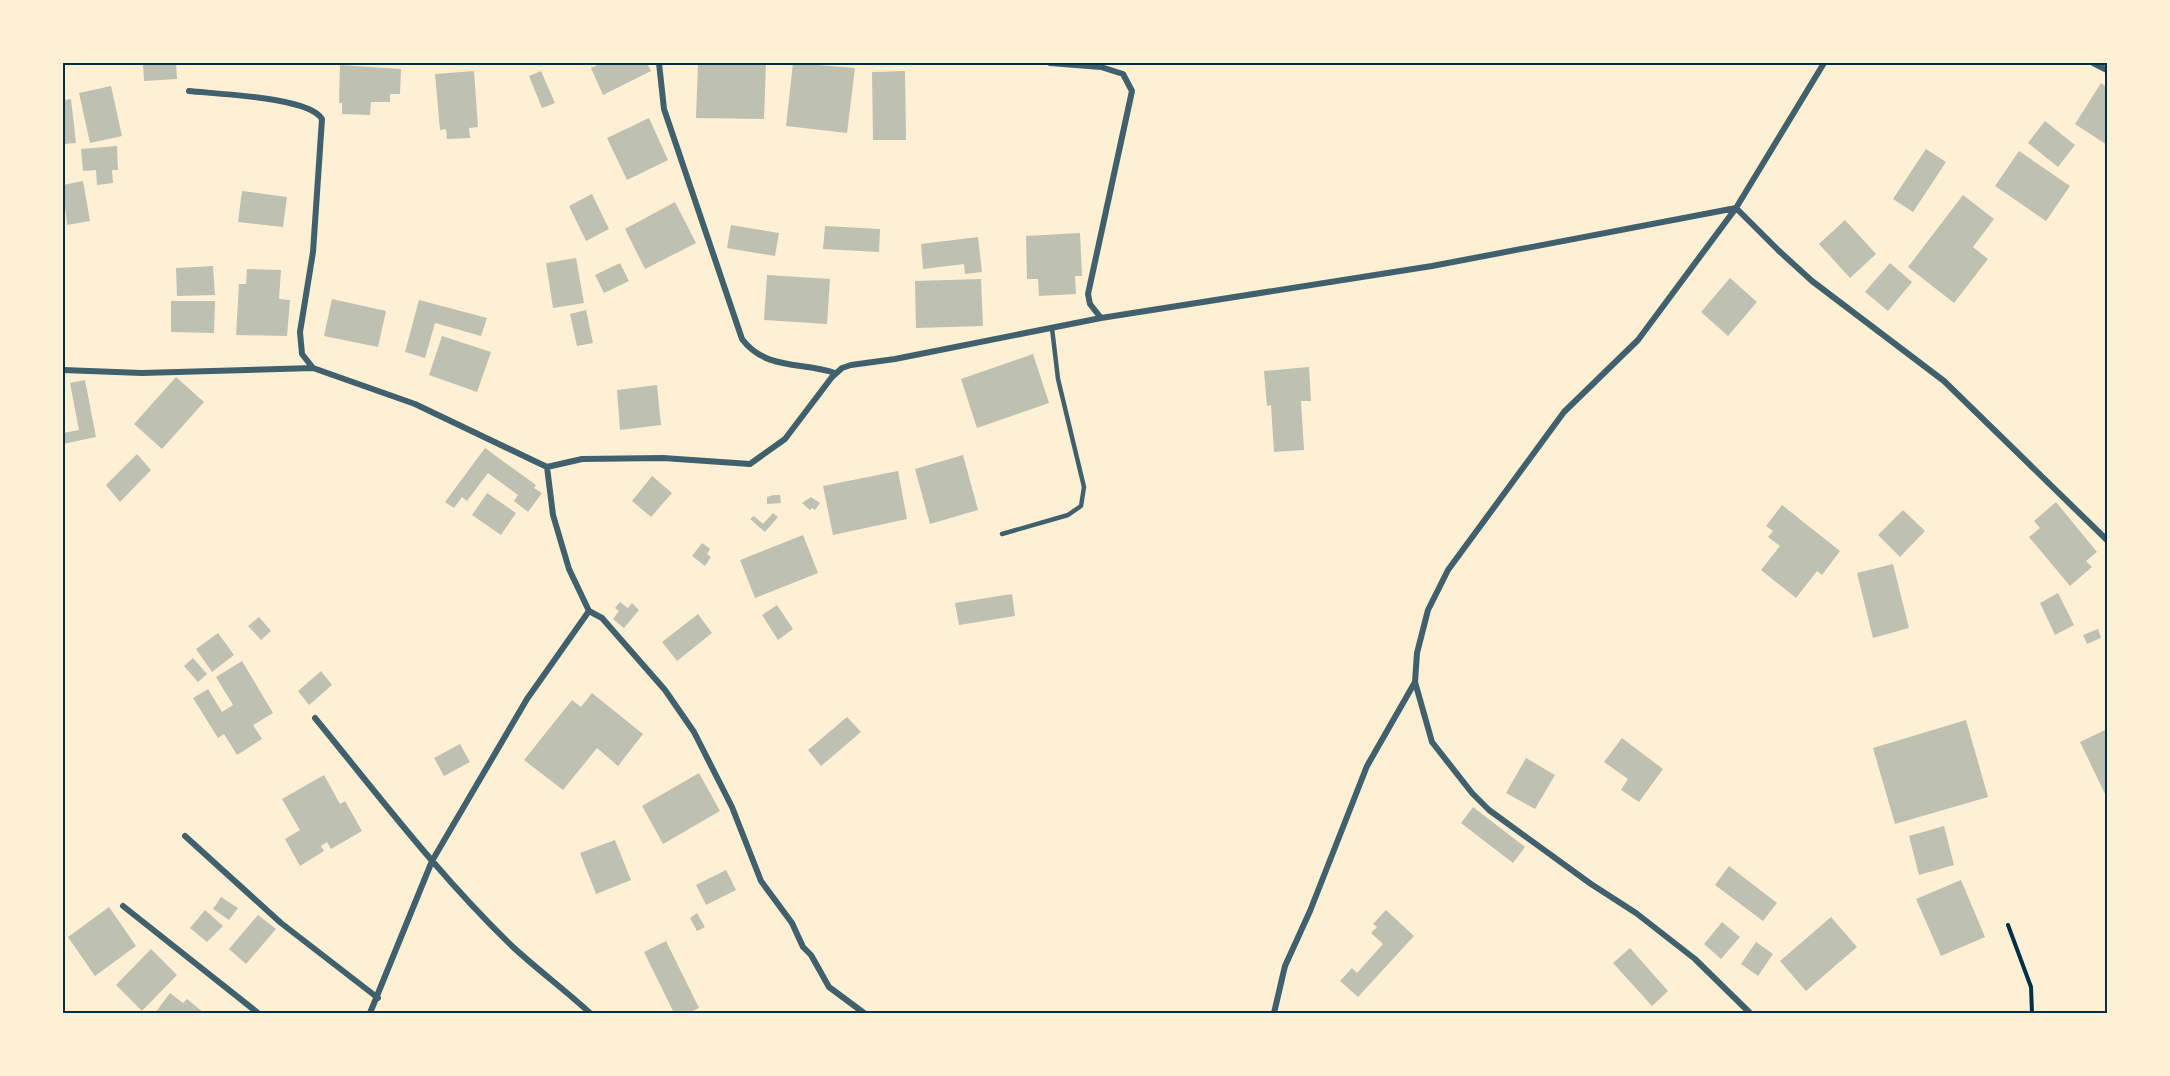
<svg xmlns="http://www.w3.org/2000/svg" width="2170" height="1076" viewBox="0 0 2170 1076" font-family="Rubik,sans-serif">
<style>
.building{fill:#bec0b2}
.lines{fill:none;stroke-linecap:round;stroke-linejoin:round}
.path{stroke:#003049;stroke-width:4}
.service{stroke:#3f606c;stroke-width:4.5}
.minor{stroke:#3f606c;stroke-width:6}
.neatline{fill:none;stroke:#003049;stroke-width:2}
</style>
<rect width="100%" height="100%" fill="#fdf0d5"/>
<path class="building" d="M 143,63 L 176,63 L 177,79 L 144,81 Z
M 602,63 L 647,63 L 651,71 L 603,95 L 591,68 Z
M 698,63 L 766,63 L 764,119 L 696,118 Z
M 793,63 L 855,68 L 847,133 L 786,126 Z
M 340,65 L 401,69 L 400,94 L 390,94 L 390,102 L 371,102 L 370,115 L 342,114 L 342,103 L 339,103 Z
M 474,71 L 478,127 L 469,128 L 470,138 L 447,139 L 446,129 L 440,130 L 435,74 Z
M 541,71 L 555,103 L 542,108 L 529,76 Z
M 905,71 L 906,140 L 873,140 L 872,72 Z
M 2101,83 L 2107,87 L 2107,145 L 2075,124 Z
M 111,86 L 122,136 L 90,143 L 79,93 Z
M 71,99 L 76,143 L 63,144 L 63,100 Z
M 649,118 L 668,160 L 627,180 L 607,138 Z
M 2045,121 L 2075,145 L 2058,167 L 2028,143 Z
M 117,146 L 118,170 L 112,170 L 113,183 L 97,185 L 96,170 L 83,171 L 81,149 Z
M 1926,149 L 1946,162 L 1913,212 L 1893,199 Z
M 2019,151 L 2070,186 L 2046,221 L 1995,186 Z
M 83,181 L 90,221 L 67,225 L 63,185 Z
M 242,191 L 287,197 L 283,227 L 238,222 Z
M 592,194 L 609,229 L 586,241 L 569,206 Z
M 1963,195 L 1994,219 L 1973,247 L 1988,259 L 1954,303 L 1908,267 Z
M 675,202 L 696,243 L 645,269 L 625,229 Z
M 1845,220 L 1876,254 L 1850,278 L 1819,244 Z
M 731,225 L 779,233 L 775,256 L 727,248 Z
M 825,226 L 880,229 L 879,252 L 823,249 Z
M 1080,233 L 1082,276 L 1075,276 L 1076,294 L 1039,296 L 1038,279 L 1027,279 L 1026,236 Z
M 978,237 L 982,272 L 965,274 L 964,264 L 923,269 L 921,244 Z
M 576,258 L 584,303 L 553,308 L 546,263 Z
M 620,263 L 629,281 L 604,293 L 595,275 Z
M 1890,263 L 1912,282 L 1888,311 L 1865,292 Z
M 213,266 L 215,295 L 177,296 L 176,268 Z
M 247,269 L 281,270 L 279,299 L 290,300 L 287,336 L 236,335 L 239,284 L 246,284 Z
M 767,275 L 830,279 L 827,324 L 764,320 Z
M 1730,278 L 1757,302 L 1728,336 L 1701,312 Z
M 981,279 L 983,326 L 916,328 L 915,281 Z
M 332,299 L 386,311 L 378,347 L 324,336 Z
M 419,300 L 487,318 L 481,336 L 435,323 L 425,358 L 405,352 Z
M 171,301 L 215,301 L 214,333 L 171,332 Z
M 586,310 L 593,343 L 577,346 L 570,314 Z
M 442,336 L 491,352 L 477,392 L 429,375 Z
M 1033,354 L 1049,403 L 977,428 L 961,379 Z
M 1309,367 L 1311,401 L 1301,401 L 1304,450 L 1274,452 L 1271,405 L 1267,406 L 1264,371 Z
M 176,377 L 204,402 L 162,449 L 134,424 Z
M 85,380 L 96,437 L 63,444 L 63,433 L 79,430 L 70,383 Z
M 657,385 L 661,425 L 620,430 L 617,390 Z
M 485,448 L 536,485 L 534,488 L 542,493 L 528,512 L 514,501 L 518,495 L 488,473 L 467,501 L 462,497 L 454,508 L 445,502 Z
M 137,454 L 151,470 L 120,502 L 106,485 Z
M 963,455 L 978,510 L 930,524 L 915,469 Z
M 898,471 L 907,519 L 833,535 L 823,486 Z
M 652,476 L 672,493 L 651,517 L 632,501 Z
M 487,493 L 516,513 L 501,535 L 472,515 Z
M 773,495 L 780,495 L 781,503 L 767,504 L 767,497 Z
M 811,497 L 820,503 L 815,510 L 812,508 L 810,510 L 802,503 Z
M 2056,502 L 2097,552 L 2086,561 L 2092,567 L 2070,586 L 2029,537 L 2040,528 L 2034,521 Z
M 1782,505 L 1840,551 L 1822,575 L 1817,571 L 1796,598 L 1761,570 L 1780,546 L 1768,537 L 1773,531 L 1766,526 Z
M 1903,510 L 1925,531 L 1900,557 L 1878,535 Z
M 773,513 L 778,517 L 765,532 L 750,519 L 754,516 L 763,524 Z
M 803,535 L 818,573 L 755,598 L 740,560 Z
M 702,543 L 710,549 L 707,554 L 711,557 L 705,566 L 692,556 Z
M 1893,564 L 1909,628 L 1873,638 L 1857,573 Z
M 2058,593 L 2074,625 L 2055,635 L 2040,603 Z
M 1012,594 L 1015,616 L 959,625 L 955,603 Z
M 620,602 L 628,608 L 632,603 L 639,610 L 624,628 L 613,619 L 619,611 L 615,608 Z
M 777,605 L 793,629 L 778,640 L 762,615 Z
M 698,614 L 712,633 L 677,661 L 662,642 Z
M 259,617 L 271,631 L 261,640 L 248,626 Z
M 2098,629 L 2101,638 L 2087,644 L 2083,635 Z
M 218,633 L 234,655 L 212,672 L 196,649 Z
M 193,658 L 207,674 L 198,682 L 184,666 Z
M 242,661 L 273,713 L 253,725 L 262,739 L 237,755 L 224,734 L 218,738 L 193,698 L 208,689 L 222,712 L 233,705 L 216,677 Z
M 321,671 L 332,685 L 309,705 L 298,691 Z
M 592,693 L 643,734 L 618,766 L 597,748 L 563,790 L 524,760 L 572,700 L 581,707 Z
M 847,717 L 861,732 L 821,766 L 808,750 Z
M 1966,720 L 1988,797 L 1895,824 L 1873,748 Z
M 2107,729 L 2107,798 L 2080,742 Z
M 1622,738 L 1663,769 L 1639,802 L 1621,790 L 1628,779 L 1604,762 Z
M 460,744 L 470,762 L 444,776 L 434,758 Z
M 1526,758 L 1555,775 L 1535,809 L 1506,793 Z
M 699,773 L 720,811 L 663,844 L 642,806 Z
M 324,775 L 340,804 L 345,801 L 362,831 L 331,849 L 327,842 L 321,846 L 324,851 L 300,866 L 285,839 L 300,830 L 282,799 Z
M 1473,807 L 1525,847 L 1513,863 L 1461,823 Z
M 1944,826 L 1954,865 L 1919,875 L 1909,836 Z
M 615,840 L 631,880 L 596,894 L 580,853 Z
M 1729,866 L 1777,903 L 1763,921 L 1715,885 Z
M 726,870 L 736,890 L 706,905 L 696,885 Z
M 1961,880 L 1985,937 L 1941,956 L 1916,899 Z
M 221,897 L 238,908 L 229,920 L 213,909 Z
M 109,907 L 136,946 L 95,976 L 68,937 Z
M 205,910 L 223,926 L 207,942 L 190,928 Z
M 1386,910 L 1414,936 L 1358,997 L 1340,981 L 1352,968 L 1357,973 L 1383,944 L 1371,933 L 1377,927 L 1373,924 Z
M 697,913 L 705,927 L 697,931 L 690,918 Z
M 258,915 L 276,929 L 246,964 L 229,949 Z
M 1831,917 L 1857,947 L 1806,991 L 1780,961 Z
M 1722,922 L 1740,937 L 1721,959 L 1704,944 Z
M 666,941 L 699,1008 L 689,1013 L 674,1013 L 644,952 Z
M 1756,942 L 1773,954 L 1758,976 L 1741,964 Z
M 1630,948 L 1668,991 L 1652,1006 L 1613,963 Z
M 151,949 L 177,975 L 142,1011 L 116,985 Z
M 170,993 L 183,1003 L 187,999 L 204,1013 L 155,1013 Z"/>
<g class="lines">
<path class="path" d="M 2008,925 L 2031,987 L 2032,1013"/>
<path class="service" d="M 1002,534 L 1068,515 L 1081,506 L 1084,487 L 1058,379 L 1052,328"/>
<path class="minor" d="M 659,63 L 664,109 L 742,339 C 765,370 802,362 835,373
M 1050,63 L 1101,67 L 1123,74 L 1132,91 L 1088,294 L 1090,304 L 1101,318
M 2093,63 L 2107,70
M 189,91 C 216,94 309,97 322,119 L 313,252 L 300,332 L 302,354 L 313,368 L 415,404 L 547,467 L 582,459 L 663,458 L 750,464 L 785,439 L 832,377 L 842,368 L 851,365 L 895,359 L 1101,318 L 1432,266 L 1736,208 L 1778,250 L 1812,281 L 1944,381 L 2107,540
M 63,370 L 142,373 L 313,368
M 547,467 L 553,515 L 569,569 L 589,611 L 602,618 L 665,690 L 694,732 L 732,807 L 761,881 L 792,923 L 803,947 L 811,955 L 829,987 L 864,1013
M 315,718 C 379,796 440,877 513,947 C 538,970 565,990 590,1013
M 185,836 L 281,923 L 378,998
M 123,906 L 258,1013
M 370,1013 L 432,861 L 527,699 L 589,611
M 1274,1013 L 1285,966 L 1310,911 L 1367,766 L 1415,682
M 1750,1013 L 1695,959 L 1636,913 L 1591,884 L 1489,810 L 1472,793 L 1432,742 L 1415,682 L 1417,653 L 1428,610 L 1448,570 L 1564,412 L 1638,340 L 1736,208 L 1824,63"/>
</g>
<rect width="2170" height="1076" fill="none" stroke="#fdf0d5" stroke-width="129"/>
<rect x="64" y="64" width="2042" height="948" class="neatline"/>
</svg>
